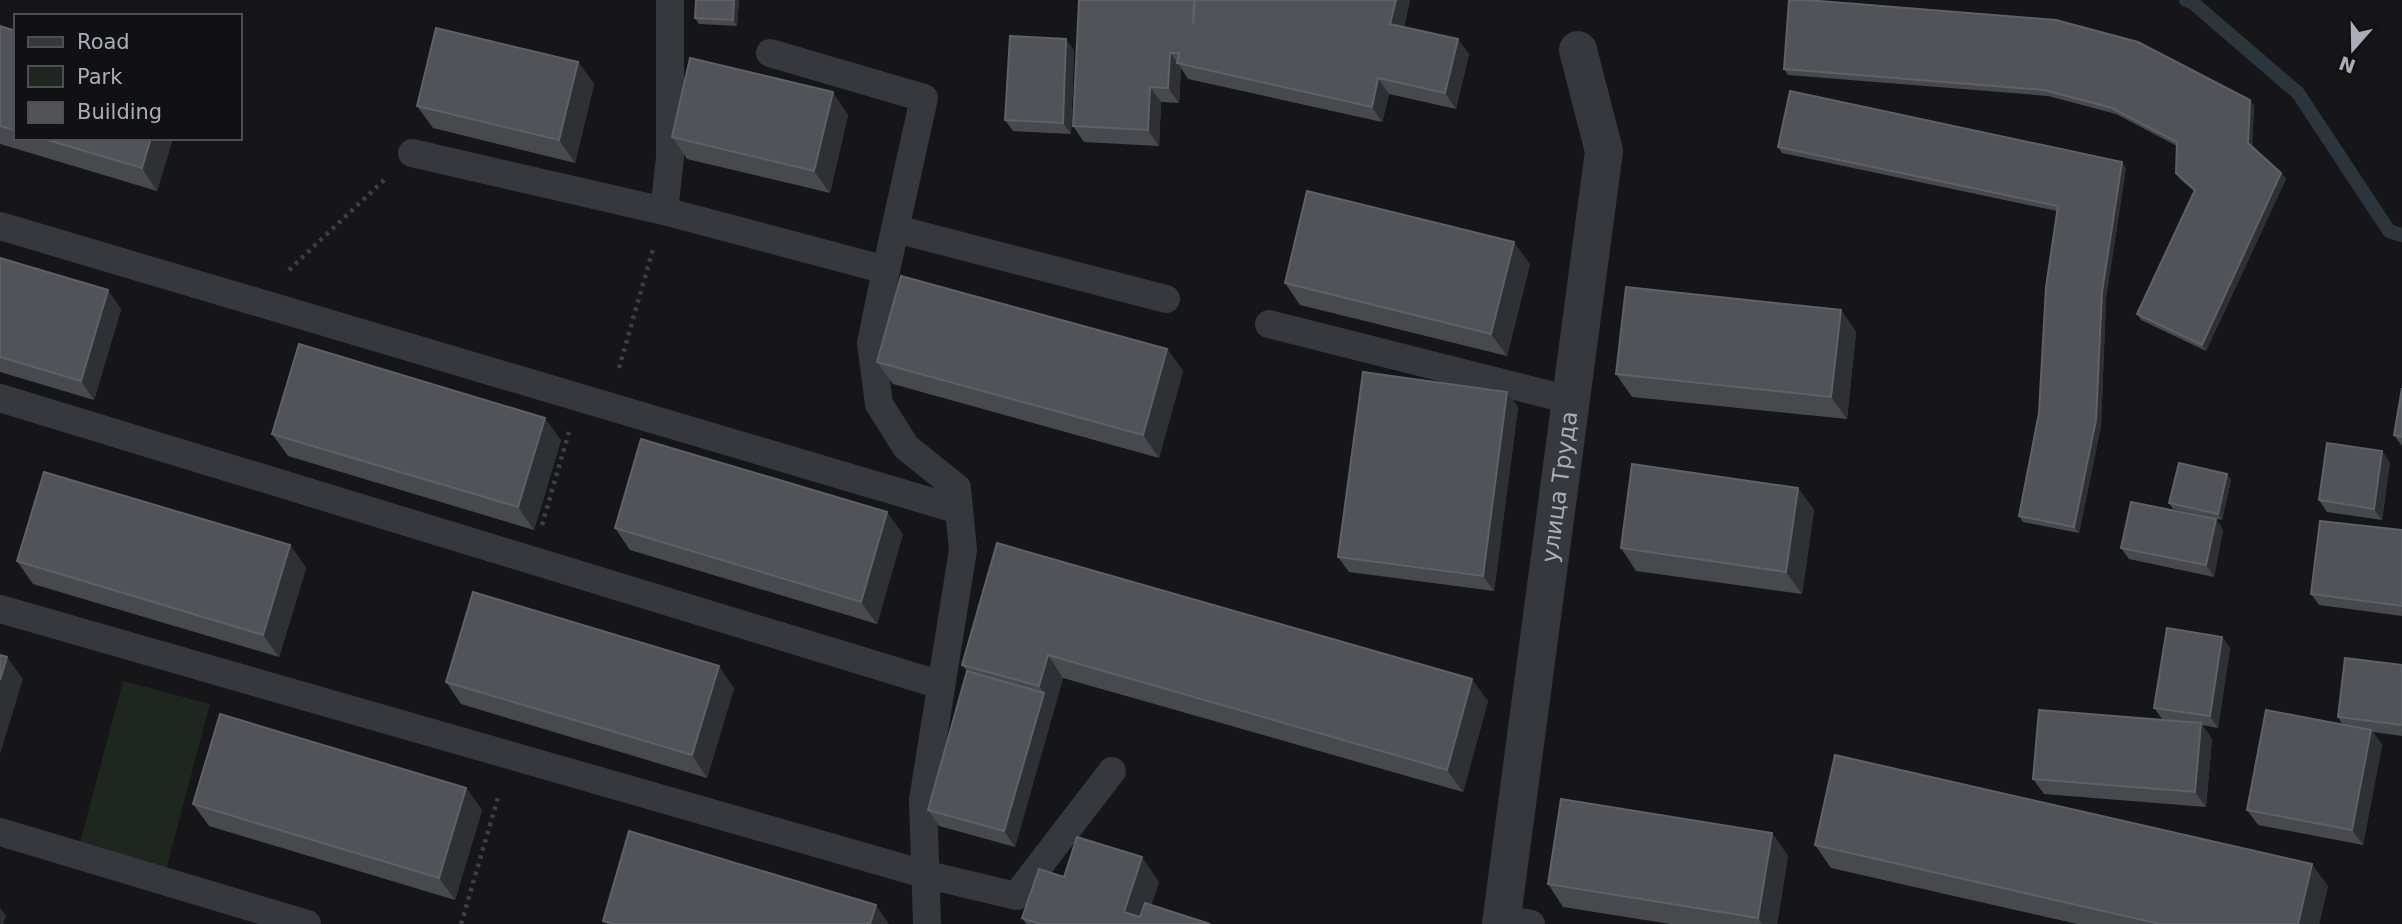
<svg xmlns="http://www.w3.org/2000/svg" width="2402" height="924" viewBox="0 0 2402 924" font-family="'DejaVu Sans',sans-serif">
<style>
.green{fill:#1e261f}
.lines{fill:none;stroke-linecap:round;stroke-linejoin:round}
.stream{stroke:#2c353c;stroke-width:14}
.path{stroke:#3d3f44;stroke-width:4.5;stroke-dasharray:3.5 5;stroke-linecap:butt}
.service{stroke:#37383d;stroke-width:28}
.minor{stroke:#37383d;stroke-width:38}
.wall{fill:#47494d}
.shaded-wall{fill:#2f3033}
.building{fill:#525359;stroke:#5f6168;stroke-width:2}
.labels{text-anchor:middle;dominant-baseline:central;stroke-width:7;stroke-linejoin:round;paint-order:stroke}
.street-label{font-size:23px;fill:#a8adb8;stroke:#111113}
</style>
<rect width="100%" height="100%" fill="#161618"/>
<path class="green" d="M 123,681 L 210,704 L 166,870 L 79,846 Z"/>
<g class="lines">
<path class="stream" d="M 2186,0 L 2192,2 L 2298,93 L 2389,231 L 2402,235"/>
<path class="path" d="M 289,270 L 384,180
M 619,368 L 653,249
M 542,525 L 569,432
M 461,924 L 499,794"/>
<path class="service" d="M 670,0 L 670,158 L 664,211 L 886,270 L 871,343 L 879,404 L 906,447 L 957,488 L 963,550 L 923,800 L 927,924
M 770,53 L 924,98 L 886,270
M 412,153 L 664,211
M 0,226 L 959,510
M 896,229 L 1166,299
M 1269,324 L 1570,400
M 0,398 L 941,685
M 0,609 L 924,874 L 1016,896 L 1112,771
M 0,832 L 307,924
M 1502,919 L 1531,924"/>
<path class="minor" id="s1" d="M 1501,924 L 1604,151 L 1578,50"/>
</g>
<path class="wall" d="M 739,0 L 737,26 L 699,24 L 695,18 Z
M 1079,0 L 1410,0 L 1404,27 L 1469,54 L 1456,109 L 1389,94 L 1382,122 L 1188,79 L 1181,68 L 1179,103 L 1161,102 L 1159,146 L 1084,142 L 1073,126 Z
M 0,26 L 16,31 L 16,138 L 173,138 L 157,191 L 0,144 Z
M 1074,50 L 1071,134 L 1013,131 L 1005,120 Z
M 578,62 L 594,84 L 575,163 L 433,128 L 417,106 Z
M 1784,69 L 2250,100 L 2254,106 L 2252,147 L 2281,173 L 2286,179 L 2206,351 L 2141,320 L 2137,314 L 2194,191 L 2180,179 L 2176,173 L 2177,146 L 2116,114 L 2048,96 L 1788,75 Z
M 848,115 L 830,193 L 687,159 L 672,137 Z
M 1778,147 L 2126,168 L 2106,298 L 2101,426 L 2079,533 L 2023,522 L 2019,516 L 2039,413 L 2057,211 L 1782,153 Z
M 0,258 L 121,309 L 94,400 L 0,372 Z
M 1530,264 L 1507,356 L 1300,305 L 1285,283 Z
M 1841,310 L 1856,332 L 1847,419 L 1632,397 L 1616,374 Z
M 1167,349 L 1183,371 L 1159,458 L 893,384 L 877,362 Z
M 2402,388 L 2402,446 L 2394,435 Z
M 1518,407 L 1494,591 L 1349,572 L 1338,557 Z
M 272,434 L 561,440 L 534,530 L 288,456 Z
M 2390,462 L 2382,520 L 2327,512 L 2319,500 Z
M 2231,480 L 2222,520 L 2173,509 L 2169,503 Z
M 1798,488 L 1814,510 L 1802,594 L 1636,571 L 1621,548 Z
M 2216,519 L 2223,530 L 2214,577 L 2129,559 L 2121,548 Z
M 615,528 L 903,534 L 877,624 L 630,550 Z
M 2402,530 L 2402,616 L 2319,605 L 2311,594 Z
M 997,543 L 1488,701 L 1463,792 L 1063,678 L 1015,847 L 939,826 L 928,810 L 967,671 L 962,665 Z
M 290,545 L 306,568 L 279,657 L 33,584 L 17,561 Z
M 2222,637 L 2230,648 L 2218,728 L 2202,725 L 2212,739 L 2206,807 L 2044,794 L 2033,779 L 2176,721 L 2162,719 L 2154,708 Z
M 2402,665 L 2402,736 L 2373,732 L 2382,745 L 2363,845 L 2258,825 L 2247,810 L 2342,724 L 2338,717 Z
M 446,682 L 734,688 L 707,778 L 461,704 Z
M 466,788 L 482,810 L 455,900 L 209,826 L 193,804 Z
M 1772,833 L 1788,856 L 1777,924 L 1670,924 L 1563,907 L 1548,884 Z
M 1815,845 L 2328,886 L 2319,924 L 2077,924 L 1831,868 Z
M 1064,877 L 1159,882 L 1151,905 L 1210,924 L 1026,924 L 1022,918 Z"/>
<path class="shaded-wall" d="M 734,0 L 739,0 L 737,26 L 733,20 Z
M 1396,0 L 1410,0 L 1401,39 L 1390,24 Z
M 1066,39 L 1074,50 L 1071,134 L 1063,123 Z
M 1458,39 L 1469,54 L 1456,109 L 1445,93 Z
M 1170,53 L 1181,68 L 1179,103 L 1168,88 Z
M 578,62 L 594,84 L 575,163 L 559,140 Z
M 1378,78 L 1389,94 L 1382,122 L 1372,107 Z
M 1150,87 L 1161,102 L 1159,146 L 1148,130 Z
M 833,92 L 848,115 L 830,193 L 814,171 Z
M 2250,100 L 2254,106 L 2252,149 L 2248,143 Z
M 151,138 L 173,138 L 157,191 L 142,168 Z
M 2122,162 L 2126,168 L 2106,298 L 2101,426 L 2079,533 L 2074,527 L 2102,292 Z
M 2281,173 L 2286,179 L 2206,351 L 2202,345 Z
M 1514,242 L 1530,264 L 1507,356 L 1491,334 Z
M 108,290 L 121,309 L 94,400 L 81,381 Z
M 1841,310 L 1856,332 L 1847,419 L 1831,397 Z
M 1167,349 L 1183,371 L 1159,458 L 1143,435 Z
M 1507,392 L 1518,407 L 1494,591 L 1483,576 Z
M 545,418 L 561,440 L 534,530 L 518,507 Z
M 2382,451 L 2390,462 L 2382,520 L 2374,509 Z
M 2227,474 L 2231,480 L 2222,520 L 2218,514 Z
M 1798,488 L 1814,510 L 1802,594 L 1786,572 Z
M 887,512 L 903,534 L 877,624 L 861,602 Z
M 2216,519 L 2223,530 L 2214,577 L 2206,565 Z
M 290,545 L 306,568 L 279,657 L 263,635 Z
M 2222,637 L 2230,648 L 2218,728 L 2210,716 Z
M 1048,655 L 1063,678 L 1015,847 L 1004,831 L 1044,693 L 1039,686 Z
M 7,657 L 23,679 L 0,754 L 0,680 Z
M 719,666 L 734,688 L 707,778 L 692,755 Z
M 1472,679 L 1488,701 L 1463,792 L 1447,770 Z
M 2201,723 L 2212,739 L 2206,807 L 2195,792 Z
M 2371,730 L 2382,745 L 2363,845 L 2352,830 Z
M 466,788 L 482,810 L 455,900 L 439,878 Z
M 1772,833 L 1788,856 L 1777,924 L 1762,924 L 1758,918 Z
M 1142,857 L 1159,882 L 1145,924 L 1124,912 Z
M 2312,864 L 2328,886 L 2319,924 L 2298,924 Z
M 876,905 L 889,924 L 870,924 Z
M 0,908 L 6,916 L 3,924 L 0,924 Z"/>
<path class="building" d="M 696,0 L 734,0 L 733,20 L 695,18 Z
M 1079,0 L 1194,0 L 1193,24 L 1195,0 L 1396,0 L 1390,24 L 1458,39 L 1445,93 L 1378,78 L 1372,107 L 1177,63 L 1179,53 L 1170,53 L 1168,88 L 1150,87 L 1148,130 L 1073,126 Z
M 1789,0 L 1807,0 L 2056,20 L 2138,42 L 2250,100 L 2248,143 L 2281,173 L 2202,345 L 2137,314 L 2195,190 L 2176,173 L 2177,142 L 2112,108 L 2044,90 L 1784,69 Z
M 0,26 L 16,31 L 16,131 L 0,126 Z
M 436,28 L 578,62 L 559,140 L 417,106 Z
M 1010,36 L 1066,39 L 1063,123 L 1005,120 Z
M 690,58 L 833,92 L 814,171 L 672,137 Z
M 1790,91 L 2122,162 L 2102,292 L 2096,420 L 2074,527 L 2019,516 L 2039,413 L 2046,287 L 2058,206 L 1778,147 Z
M 41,138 L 151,138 L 142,168 Z
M 1307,191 L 1514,242 L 1491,334 L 1285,283 Z
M 0,258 L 108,290 L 81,381 L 0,357 Z
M 901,276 L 1167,349 L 1143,435 L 877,362 Z
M 1626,287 L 1841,310 L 1831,397 L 1616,374 Z
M 299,344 L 545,418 L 518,507 L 272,434 Z
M 1363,372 L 1507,392 L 1483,576 L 1338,557 Z
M 2402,388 L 2402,437 L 2394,435 Z
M 641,439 L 887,512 L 861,602 L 615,528 Z
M 2327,443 L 2382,451 L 2374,509 L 2319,500 Z
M 2179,463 L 2227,474 L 2218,514 L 2169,503 Z
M 1632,464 L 1798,488 L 1786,572 L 1621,548 Z
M 44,472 L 290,545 L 263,635 L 17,561 Z
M 2131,502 L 2216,519 L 2206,565 L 2121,548 Z
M 2320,521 L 2402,530 L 2402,606 L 2311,594 Z
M 997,543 L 1472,679 L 1447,770 L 1048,655 L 1039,686 L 962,665 Z
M 473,592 L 719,666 L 692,755 L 446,682 Z
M 2167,628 L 2222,637 L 2210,716 L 2154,708 Z
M 0,655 L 7,657 L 0,680 Z
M 2345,658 L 2402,665 L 2402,725 L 2338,717 Z
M 967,671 L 1044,693 L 1004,831 L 928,810 Z
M 2039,710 L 2201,723 L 2195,792 L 2033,779 Z
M 2266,710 L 2371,730 L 2352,830 L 2247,810 Z
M 220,714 L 466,788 L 439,878 L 193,804 Z
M 1835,755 L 2312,864 L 2298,924 L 2160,924 L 1815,845 Z
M 1561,799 L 1772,833 L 1758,918 L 1548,884 Z
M 629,831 L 876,905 L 870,924 L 613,924 L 603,921 Z
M 1077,837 L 1142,857 L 1124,912 L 1140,917 L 1145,903 L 1210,924 L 1040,924 L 1022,918 L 1039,869 L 1064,877 Z"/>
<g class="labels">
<g class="street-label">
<text stroke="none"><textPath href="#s1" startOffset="441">улица Труда</textPath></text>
</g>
</g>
<rect x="14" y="14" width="228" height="126" fill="#111113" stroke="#4d4f55" stroke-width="2"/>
<rect x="28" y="37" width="35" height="10" fill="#37383d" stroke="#4d4f55" stroke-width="2"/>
<text x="77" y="49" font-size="21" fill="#a8adb8">Road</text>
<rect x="28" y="66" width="35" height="21" fill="#1e261f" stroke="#4d4f55" stroke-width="2"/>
<text x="77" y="84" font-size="21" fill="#a8adb8">Park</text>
<rect x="28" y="102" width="35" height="21" fill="#525359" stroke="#4d4f55" stroke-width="2"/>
<text x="77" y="119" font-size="21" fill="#a8adb8">Building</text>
<g transform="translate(2353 49) rotate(200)" stroke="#111113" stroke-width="5" paint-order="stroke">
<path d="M0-5L12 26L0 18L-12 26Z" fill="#a8adb8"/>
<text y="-10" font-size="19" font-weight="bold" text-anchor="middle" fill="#a8adb8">N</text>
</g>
</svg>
